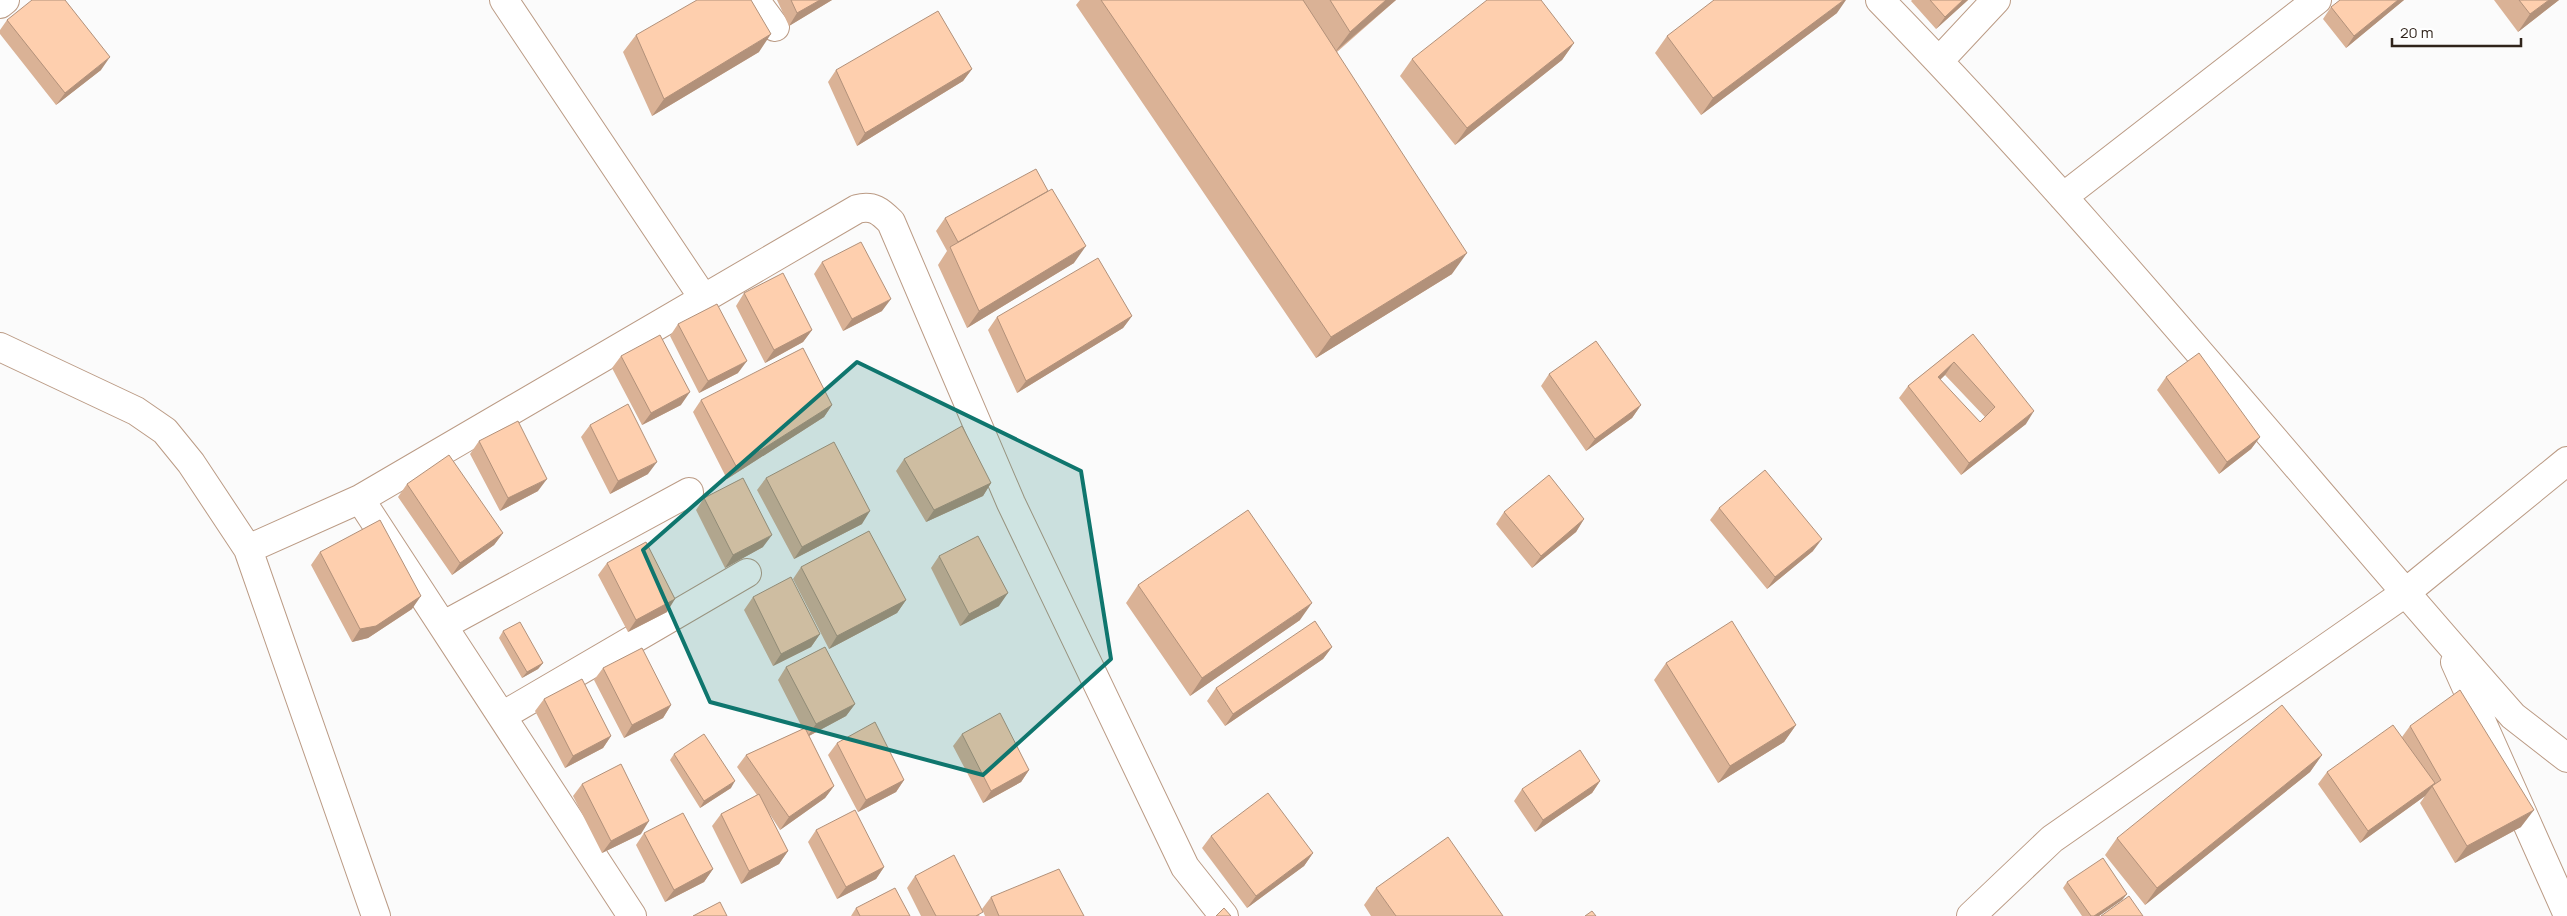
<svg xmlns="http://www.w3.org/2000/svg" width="2567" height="916" viewBox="0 0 2567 916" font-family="Manrope,sans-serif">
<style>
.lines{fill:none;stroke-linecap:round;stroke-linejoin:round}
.minor-casing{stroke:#bb9b85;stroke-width:30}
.minor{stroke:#fff;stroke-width:28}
.wall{fill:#dab296;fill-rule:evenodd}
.shaded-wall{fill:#b2917a}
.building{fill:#fecfae;stroke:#b2917a;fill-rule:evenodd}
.marked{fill:#0f766e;fill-opacity:0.2;stroke:#0f766e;stroke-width:4;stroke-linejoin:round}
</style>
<rect width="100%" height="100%" fill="#fbfbfb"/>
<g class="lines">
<defs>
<path id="minor" d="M 504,0 L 704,299
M 755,0 L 775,27
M 1880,0 C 2102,228 2302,477 2513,716 L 2567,758
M 0,4 L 5,0
M 1939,61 L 1996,0
M 2063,197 L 2317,0
M 0,347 L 136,411 L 165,431 L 191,463 L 248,549 L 376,916
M 360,499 L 632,916
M 248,549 L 360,499 L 857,209 C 873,205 880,211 891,222 L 1011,503 L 1185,867 L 1224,916
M 444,625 L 689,492
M 2455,662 L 2567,913
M 502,716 L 747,573
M 1971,916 L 2052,839 L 2405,593 L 2567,461"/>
</defs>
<use href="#minor" class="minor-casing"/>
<use href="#minor" class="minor"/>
</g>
<path class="wall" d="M 777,0 L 832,0 L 789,26 Z
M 1080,0 L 1396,0 L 1337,52 L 1452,274 L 1316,358 L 1076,5 Z
M 1912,0 L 1968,0 L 1936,29 L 1911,1 Z
M 2340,0 L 2404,0 L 2346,48 L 2323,19 L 2331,7 Z
M 2494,0 L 2559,0 L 2518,32 Z
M 1837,13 L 1701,115 L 1655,53 L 1667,36 Z
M 7,20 L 101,70 L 56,105 L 0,34 L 0,30 Z
M 636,35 L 759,52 L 652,116 L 623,52 Z
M 1574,43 L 1562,60 L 1455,145 L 1400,76 L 1412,59 Z
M 972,69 L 963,81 L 857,146 L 828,82 L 836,70 Z
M 945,218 L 1074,263 L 967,328 L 938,265 L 947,251 L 936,231 Z
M 822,262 L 882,311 L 843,331 L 814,274 Z
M 744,293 L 812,330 L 803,342 L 765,363 L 736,306 Z
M 1132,316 L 1123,328 L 1017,393 L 988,330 L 997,317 Z
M 678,324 L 738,373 L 699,393 L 670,336 Z
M 1973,334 L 2026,424 L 1961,475 L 1899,398 L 1908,386 ZM 1945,375 L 1985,417 L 1980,422 L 1940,380 Z
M 621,356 L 681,405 L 642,425 L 612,368 Z
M 1549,374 L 1641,405 L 1632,418 L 1586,451 L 1541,386 Z
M 2166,377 L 2260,437 L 2251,449 L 2219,474 L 2157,390 Z
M 701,400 L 832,405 L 824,417 L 727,479 L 693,412 Z
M 590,425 L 648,474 L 610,494 L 581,437 Z
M 479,441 L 538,491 L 500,511 L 470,454 Z
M 904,459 L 991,483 L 983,496 L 926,522 L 896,471 Z
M 766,478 L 862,524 L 794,559 L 757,490 Z
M 407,484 L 503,533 L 494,545 L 452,575 L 398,497 Z
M 704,498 L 763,547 L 725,568 L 696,510 Z
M 1719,508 L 1813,551 L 1767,589 L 1710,520 Z
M 1504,512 L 1584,519 L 1576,532 L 1532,568 L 1496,524 Z
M 320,552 L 412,609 L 368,638 L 352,642 L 311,565 Z
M 939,556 L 999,606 L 960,626 L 931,568 Z
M 607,563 L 667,612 L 628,632 L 598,575 Z
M 801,567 L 906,600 L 897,613 L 829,649 L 793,579 Z
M 1138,585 L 1300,620 L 1190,696 L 1126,603 Z
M 753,597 L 820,634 L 811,647 L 773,666 L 744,610 Z
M 503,631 L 543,663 L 538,669 L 522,678 L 499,638 Z
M 1332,647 L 1323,659 L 1225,726 L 1207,701 L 1216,688 Z
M 1666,663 L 1796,725 L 1784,742 L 1718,783 L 1654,680 Z
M 786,667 L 855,704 L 846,716 L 809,736 L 834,786 L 825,798 L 780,830 L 767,810 L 788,851 L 779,864 L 741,884 L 712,826 L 721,814 L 757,795 L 737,767 L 746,755 L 803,729 L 778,680 Z
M 603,668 L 671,705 L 663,718 L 624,738 L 594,680 Z
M 544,699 L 611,736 L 603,748 L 565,768 L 535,711 Z
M 2410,726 L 2521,827 L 2455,863 L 2420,803 L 2425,796 L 2360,843 L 2318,784 L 2327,772 L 2402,737 Z
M 962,734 L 1029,770 L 1021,782 L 983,803 L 953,746 Z
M 837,743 L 904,780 L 896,792 L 858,812 L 828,755 Z
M 674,754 L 731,788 L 700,808 L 670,760 Z
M 2322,755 L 2310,772 L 2145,905 L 2105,855 L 2117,838 Z
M 1600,781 L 1592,793 L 1535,832 L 1514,801 L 1522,789 Z
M 582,784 L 641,834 L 602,853 L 573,796 Z
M 816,830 L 884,867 L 876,879 L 837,899 L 808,842 Z
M 644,833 L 713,869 L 704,882 L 665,902 L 636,845 Z
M 1211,836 L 1313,853 L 1304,866 L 1247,908 L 1202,848 Z
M 915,876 L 980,916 L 921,916 L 907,888 Z
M 2067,882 L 2127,894 L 2122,900 L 2099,916 L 2082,916 L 2063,888 Z
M 1376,888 L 1503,916 L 1371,916 L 1364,905 Z
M 991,897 L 1084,916 L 985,916 L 982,909 Z
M 856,908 L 910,916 L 851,916 Z"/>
<path class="shaded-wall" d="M 820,0 L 832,0 L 789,26 L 797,13 Z
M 1386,0 L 1396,0 L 1335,52 L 1350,32 Z
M 1844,0 L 1846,0 L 1837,13 L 1701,115 L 1713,98 Z
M 1963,0 L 1968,0 L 1936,29 L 1945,17 Z
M 2398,0 L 2404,0 L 2346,48 L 2354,36 Z
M 2549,0 L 2559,0 L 2518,32 L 2530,14 Z
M 771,34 L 759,52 L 652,116 L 664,99 Z
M 1574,43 L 1562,60 L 1455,145 L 1467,128 Z
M 110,57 L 101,70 L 56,105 L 65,93 Z
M 972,69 L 963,81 L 857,146 L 865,133 Z
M 1086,246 L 1074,263 L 967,328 L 979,311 Z
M 1467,253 L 1452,274 L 1316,358 L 1331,337 Z
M 891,299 L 882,311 L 843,331 L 852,319 Z
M 1132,316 L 1123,328 L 1017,393 L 1026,381 Z
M 812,330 L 803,342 L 765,363 L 774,350 Z
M 747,361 L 738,373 L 699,393 L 708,381 Z
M 1954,362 L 1945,375 L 1929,390 L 1938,377 Z
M 690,392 L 681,405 L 642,425 L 651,413 Z
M 832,405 L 824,417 L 727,479 L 736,466 Z
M 1641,405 L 1632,418 L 1586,451 L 1595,439 Z
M 2034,411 L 2026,424 L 1961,475 L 1969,463 Z
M 2260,437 L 2251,449 L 2219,474 L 2227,462 Z
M 657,462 L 648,474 L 610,494 L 618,481 Z
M 547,479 L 538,491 L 500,511 L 508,498 Z
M 991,483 L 983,496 L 926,522 L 934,510 Z
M 870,511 L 862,524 L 794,559 L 802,547 Z
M 1584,519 L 1576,532 L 1532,568 L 1541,556 Z
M 503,533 L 494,545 L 452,575 L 460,563 Z
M 772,535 L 763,547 L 725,568 L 733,555 Z
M 1822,539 L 1813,551 L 1767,589 L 1775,577 Z
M 1008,593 L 999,606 L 960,626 L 969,614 Z
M 421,596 L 412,609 L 368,638 L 352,642 L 360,629 Z
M 675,599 L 667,612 L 628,632 L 636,620 Z
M 906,600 L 897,613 L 829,649 L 837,636 Z
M 1312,603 L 1300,620 L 1190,696 L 1202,678 Z
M 820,634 L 811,647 L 773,666 L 781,654 Z
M 1332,647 L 1323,659 L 1225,726 L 1233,714 Z
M 543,663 L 538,669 L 522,678 L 527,672 Z
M 855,704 L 846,716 L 807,737 L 816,724 Z
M 671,705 L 663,718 L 624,738 L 632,725 Z
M 1796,725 L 1784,742 L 1718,783 L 1730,766 Z
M 611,736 L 603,748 L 565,768 L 573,756 Z
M 2322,755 L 2310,772 L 2145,905 L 2157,888 Z
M 1029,770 L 1021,782 L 983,803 L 991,791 Z
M 904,780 L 896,792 L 858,812 L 866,800 Z
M 735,781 L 731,788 L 700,808 L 704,801 Z
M 1600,781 L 1592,793 L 1535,832 L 1543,820 Z
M 2435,783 L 2425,796 L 2360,843 L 2368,831 Z
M 834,786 L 825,798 L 780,830 L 789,817 Z
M 2534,810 L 2521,827 L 2455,863 L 2467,846 Z
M 649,821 L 641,834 L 602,853 L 611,841 Z
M 788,851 L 779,864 L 741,884 L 749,871 Z
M 1313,853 L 1304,866 L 1247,908 L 1256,896 Z
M 884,867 L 876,879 L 837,899 L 846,887 Z
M 713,869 L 704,882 L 665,902 L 674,890 Z
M 2127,894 L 2122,900 L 2099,916 L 2094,916 Z"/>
<path class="building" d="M 32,0 L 65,0 L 110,57 L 65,93 L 7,20 Z
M 697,0 L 751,0 L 771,34 L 664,99 L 636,35 Z
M 791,0 L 820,0 L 797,13 Z
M 1101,0 L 1303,0 L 1467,253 L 1331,337 Z
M 1330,0 L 1386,0 L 1350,32 Z
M 1487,0 L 1541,0 L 1574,43 L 1467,128 L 1412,59 Z
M 1714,0 L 1844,0 L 1713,98 L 1667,36 Z
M 1930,0 L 1963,0 L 1945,17 Z
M 2340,0 L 2398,0 L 2354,36 L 2331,7 Z
M 2519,0 L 2549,0 L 2530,14 Z
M 938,11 L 972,69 L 865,133 L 836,70 Z
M 1036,169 L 1048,191 L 958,242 L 945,218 Z
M 1052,189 L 1086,246 L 979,311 L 950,247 Z
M 861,242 L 891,299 L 852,319 L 822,262 Z
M 1098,258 L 1132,316 L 1026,381 L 997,317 Z
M 783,273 L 812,330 L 774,350 L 744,293 Z
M 717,304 L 747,361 L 708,381 L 678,324 Z
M 1973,334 L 2034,411 L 1969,463 L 1908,386 ZM 1954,362 L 1995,407 L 1980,422 L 1938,377 Z
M 660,335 L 690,392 L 651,413 L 621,356 Z
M 1596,341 L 1641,405 L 1595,439 L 1549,374 Z
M 803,348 L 832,405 L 736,466 L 701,400 Z
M 2199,353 L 2260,437 L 2227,462 L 2166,377 Z
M 628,404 L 657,462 L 618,481 L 590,425 Z
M 518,421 L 547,479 L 508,498 L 479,441 Z
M 962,426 L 991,483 L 934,510 L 904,459 Z
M 834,442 L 870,511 L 802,547 L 766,478 Z
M 449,455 L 503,533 L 460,563 L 407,484 Z
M 1765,470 L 1822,539 L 1775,577 L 1719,508 Z
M 1549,475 L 1584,519 L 1541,556 L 1504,512 Z
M 743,478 L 772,535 L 733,555 L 704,498 Z
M 1248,510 L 1312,603 L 1202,678 L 1138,585 Z
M 380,520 L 421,596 L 376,626 L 360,629 L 320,552 Z
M 869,531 L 906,600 L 837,636 L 801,567 Z
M 978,536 L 1008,593 L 969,614 L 939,556 Z
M 646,542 L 675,599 L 636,620 L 607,563 Z
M 791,577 L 820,634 L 781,654 L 753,597 Z
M 1315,621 L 1332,647 L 1233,714 L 1216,688 Z
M 1732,621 L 1796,725 L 1730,766 L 1666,663 Z
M 520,622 L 543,663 L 527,672 L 503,631 Z
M 825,647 L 855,704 L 816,724 L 786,667 Z
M 642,648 L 671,705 L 632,725 L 603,668 Z
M 582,679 L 611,736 L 573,756 L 544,699 Z
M 2460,690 L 2534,810 L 2467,846 L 2432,786 L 2441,780 L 2410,726 Z
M 2282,705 L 2322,755 L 2157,888 L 2117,838 Z
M 1000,713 L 1029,770 L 991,791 L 962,734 Z
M 875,722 L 904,780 L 866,800 L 837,743 Z
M 2393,725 L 2435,783 L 2368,831 L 2327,772 Z
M 805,728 L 834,786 L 789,817 L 746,755 Z
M 704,734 L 735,781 L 704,801 L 674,754 Z
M 1580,750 L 1600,781 L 1543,820 L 1522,789 Z
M 621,764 L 649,821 L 611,841 L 582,784 Z
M 1268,793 L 1313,853 L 1256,896 L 1211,836 Z
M 759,794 L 788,851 L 749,871 L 721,814 Z
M 855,810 L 884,867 L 846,887 L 816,830 Z
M 683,813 L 713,869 L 674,890 L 644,833 Z
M 1448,837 L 1503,916 L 1396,916 L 1376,888 Z
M 954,855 L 983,912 L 976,916 L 936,916 L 915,876 Z
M 2103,858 L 2127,894 L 2094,916 L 2091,916 L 2067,882 Z
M 1059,869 L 1084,916 L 999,916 L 991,897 Z
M 895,888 L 910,916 L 860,916 L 856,908 Z
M 2129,896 L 2143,916 L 2101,916 Z
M 720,902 L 727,916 L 693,916 Z
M 1224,908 L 1231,916 L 1216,916 Z
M 1592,911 L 1596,916 L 1585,916 Z"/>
<path class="marked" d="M 857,362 L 1081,471 L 1111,659 L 983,775 L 710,702 L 643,550 Z"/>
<path d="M2392 38v8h129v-8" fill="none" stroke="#30241b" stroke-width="2.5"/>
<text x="2400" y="38" font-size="15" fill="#30241b" stroke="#ffffff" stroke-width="4" paint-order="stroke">20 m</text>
</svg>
